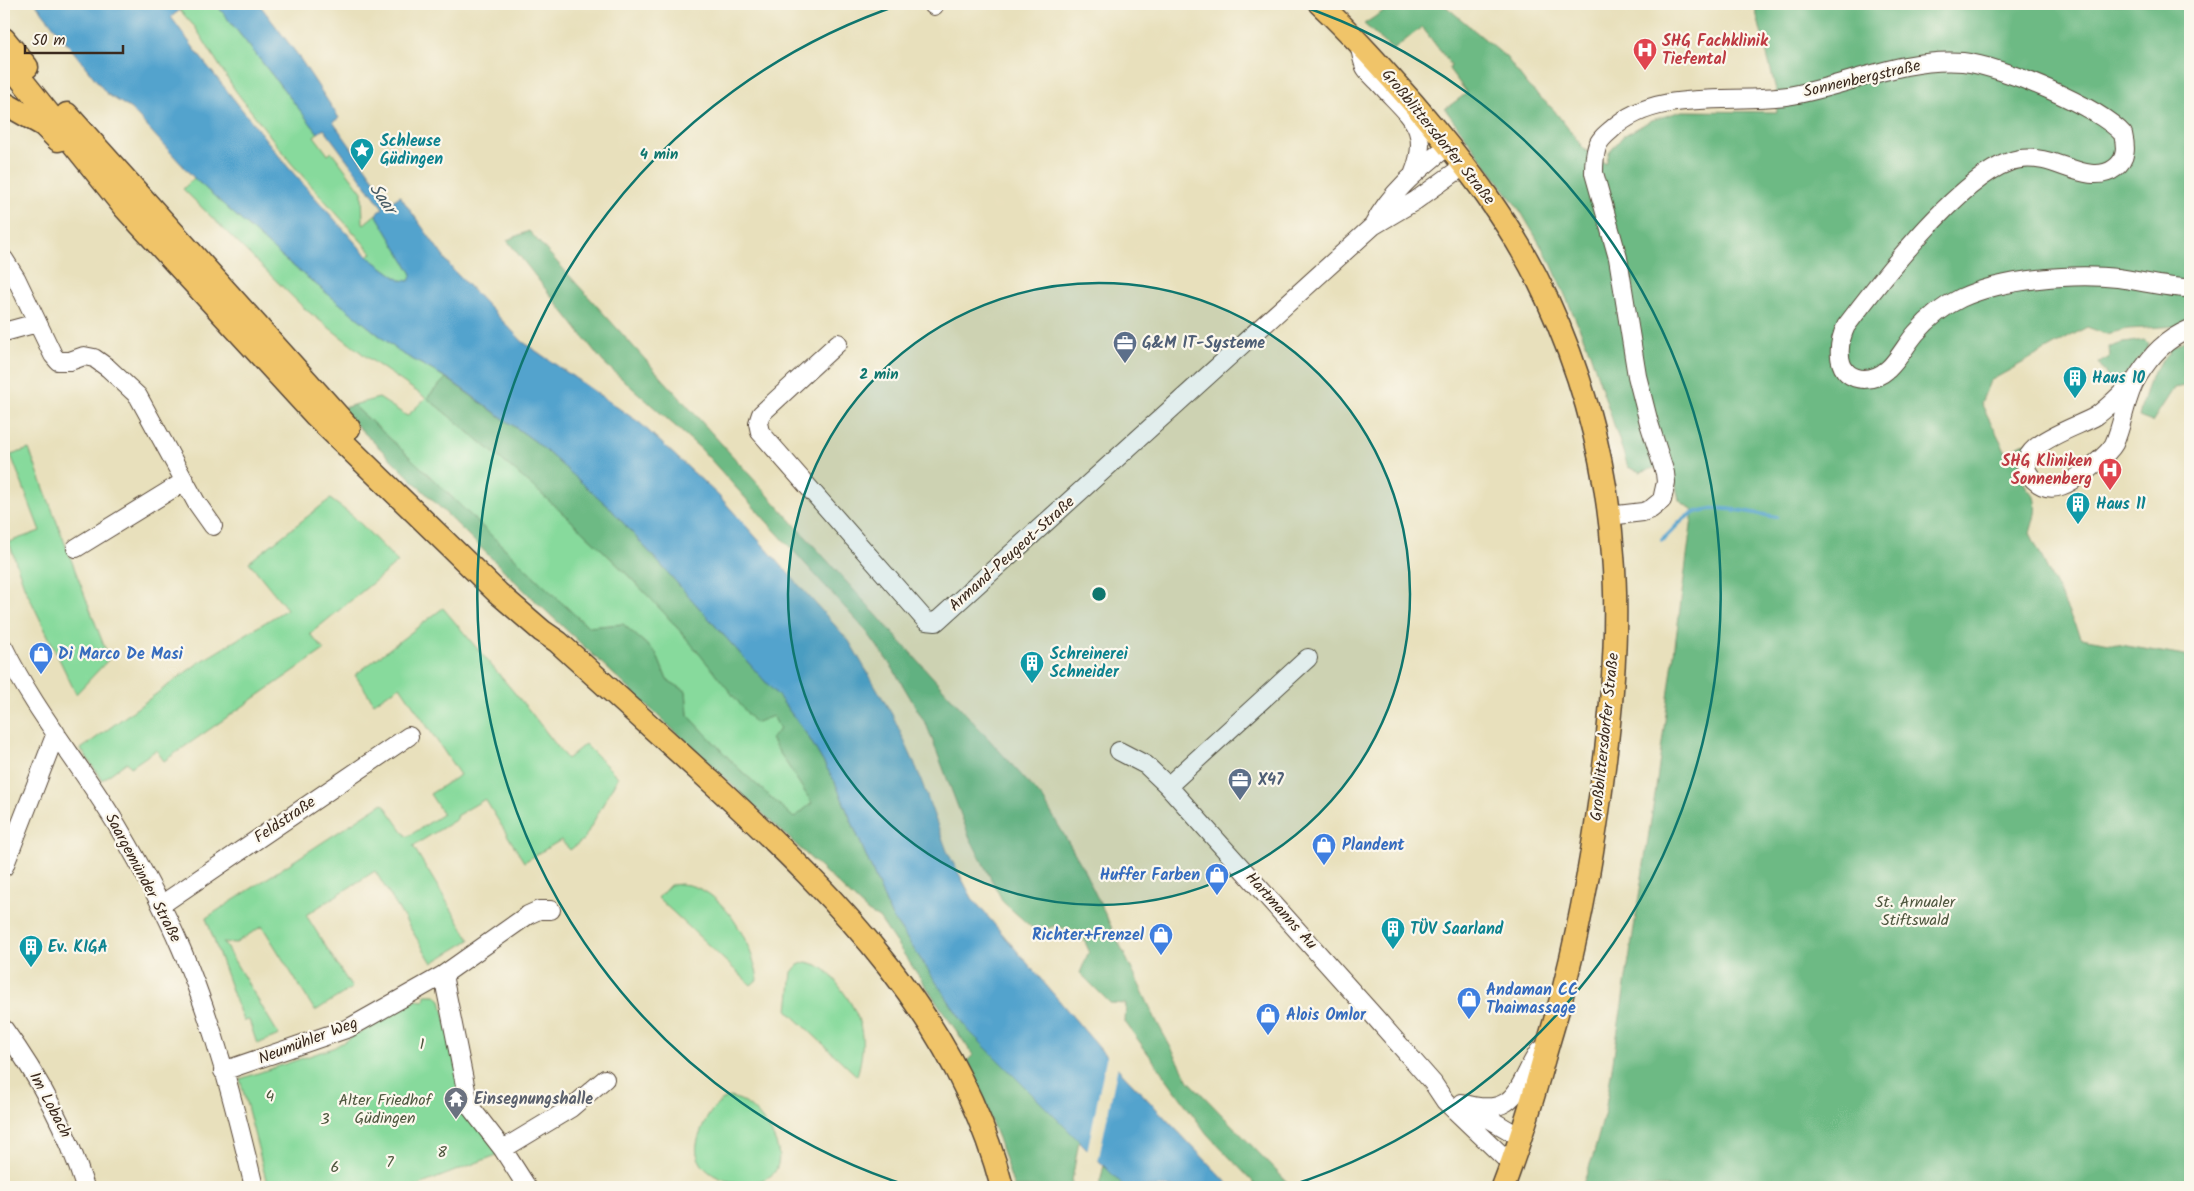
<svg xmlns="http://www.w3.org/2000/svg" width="2194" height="1191" viewBox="0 0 2194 1191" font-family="Kalam,sans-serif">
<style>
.green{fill:#87da9c;stroke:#61825d}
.forest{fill:#6dba84;stroke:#547251}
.water{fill:#53a3cd;stroke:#476676}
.pier{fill:#e8e0bc}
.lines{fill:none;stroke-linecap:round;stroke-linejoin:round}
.stream{stroke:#53a3cd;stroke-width:4}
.river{stroke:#53a3cd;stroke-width:24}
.minor-casing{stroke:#554536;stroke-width:20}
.major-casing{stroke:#554536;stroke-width:25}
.minor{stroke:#fff;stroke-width:18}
.major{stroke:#f0c469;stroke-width:22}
.ring{fill:none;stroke:#0f766e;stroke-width:2.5}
.labels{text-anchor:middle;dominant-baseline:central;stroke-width:4.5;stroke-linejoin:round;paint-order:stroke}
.health-label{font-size:16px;font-weight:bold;fill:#be3a42;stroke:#fbf7ec;text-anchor:start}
.street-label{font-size:16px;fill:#3b2a1e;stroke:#fbf7ec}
.culture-label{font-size:16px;font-weight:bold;fill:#0d838f;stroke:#fbf7ec;text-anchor:start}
.service-label{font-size:16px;font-weight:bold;fill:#4e5e75;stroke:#fbf7ec;text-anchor:start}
.shop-label{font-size:16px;font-weight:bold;fill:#366cbe;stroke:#fbf7ec;text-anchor:start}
.park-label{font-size:16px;fill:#4e563e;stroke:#fbf7ec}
.worship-label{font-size:16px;font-weight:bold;fill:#5b616d;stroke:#fbf7ec;text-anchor:start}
.water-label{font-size:18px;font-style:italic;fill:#455a64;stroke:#fbf7ec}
.centre{fill:#0f766e;stroke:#fbf7ec;stroke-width:2.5}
.ring-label{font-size:15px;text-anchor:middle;font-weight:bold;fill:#0f766e;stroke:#fbf7ec;stroke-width:4.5;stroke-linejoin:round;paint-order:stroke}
</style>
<rect width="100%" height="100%" fill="#fbf7ec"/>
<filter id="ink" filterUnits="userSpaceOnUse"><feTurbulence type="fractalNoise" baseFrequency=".02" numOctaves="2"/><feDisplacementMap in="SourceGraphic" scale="10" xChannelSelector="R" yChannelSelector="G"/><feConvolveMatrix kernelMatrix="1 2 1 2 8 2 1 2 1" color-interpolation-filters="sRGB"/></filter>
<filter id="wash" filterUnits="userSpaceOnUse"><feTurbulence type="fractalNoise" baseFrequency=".0096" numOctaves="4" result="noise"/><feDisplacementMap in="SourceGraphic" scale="20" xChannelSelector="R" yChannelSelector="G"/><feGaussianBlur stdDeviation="1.12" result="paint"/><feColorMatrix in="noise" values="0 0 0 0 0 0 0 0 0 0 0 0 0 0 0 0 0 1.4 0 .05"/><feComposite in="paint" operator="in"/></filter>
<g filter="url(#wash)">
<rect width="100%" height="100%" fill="#e8e0bc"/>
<path class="green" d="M 174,4 L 216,4 L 318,133 L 314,136 L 326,152 L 328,155 L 332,152 L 362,192 L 363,223 L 364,224 L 376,214 L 412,274 L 409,281 L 400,280 L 368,257 L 372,253 L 291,163 L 235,90 L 195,27 Z
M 194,178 L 282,257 L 401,353 L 446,378 L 427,398 C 506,462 583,527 653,601 C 689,639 721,681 755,722 L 773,716 L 781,729 L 771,739 L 812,803 L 794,818 L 738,768 L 688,715 L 686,691 L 667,680 L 656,653 L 623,624 L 588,627 C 508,554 434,477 353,405 L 379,398 L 407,416 L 426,398 L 368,358 L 305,309 L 183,189 Z
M 29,449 L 109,659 L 76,694 L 24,586 L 9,542 L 40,531 L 11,455 Z
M 330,499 L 353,516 L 398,562 L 310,634 L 324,650 L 164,761 L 156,750 L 131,767 L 127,762 L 102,780 L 81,749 L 197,664 L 287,609 L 249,562 Z
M 443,608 L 529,710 L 567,759 L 585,744 L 618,777 L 584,839 L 570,850 L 561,840 L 524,862 L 485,799 L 456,816 L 457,819 L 413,846 L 470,940 L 432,963 L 375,871 L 306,915 L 352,988 L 315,1011 L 262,926 L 236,943 L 223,942 L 279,1035 L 257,1044 L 249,1020 L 243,1021 L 206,918 L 383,803 L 407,837 L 443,814 L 430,794 L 460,775 L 400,686 L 374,703 L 355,675 Z
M 681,884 C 723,886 752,943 758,979 L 751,985 L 658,898 L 670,885 Z
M 806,962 C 823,965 829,972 839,986 C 862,1016 868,1038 857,1076 L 788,1011 L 792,972 L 798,965 Z
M 425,995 L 435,995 L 441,1000 L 465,1106 L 499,1154 L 414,1187 L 268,1187 L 240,1079 L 333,1048 L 413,1002 L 417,1000 L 423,1001 L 426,999 Z
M 729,1097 C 734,1098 740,1099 744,1102 C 762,1114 790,1151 774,1173 C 755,1191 704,1184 697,1154 C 695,1145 700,1133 704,1124 C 709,1113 717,1102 729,1097 Z"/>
<path class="forest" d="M 1388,4 L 1443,4 L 1506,57 L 1528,86 L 1553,109 L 1585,150 L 1606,164 L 1609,153 L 1623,136 L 1652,120 L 1682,111 L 1777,112 L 1776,90 L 1754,4 L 2190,4 L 2190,321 L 2178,326 L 2128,329 L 2106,334 L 2087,327 L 1990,381 L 1981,403 L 2006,452 L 2031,440 C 2019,457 2015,469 2027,488 C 2029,491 2033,494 2034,497 C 2038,509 2033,522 2030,533 L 2081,638 L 2190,657 L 2190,1187 L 1582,1187 L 1593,1156 L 1605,1112 L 1656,788 L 1693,511 L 1679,500 L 1671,463 L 1640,472 L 1628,467 L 1589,350 L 1551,263 L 1521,212 L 1445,109 L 1467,93 L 1449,69 L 1451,65 L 1422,27 L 1393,50 L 1364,24 L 1390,7 Z
M 529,231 L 1043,799 L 1081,864 L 1158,1024 L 1189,1081 L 1292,1187 L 1258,1187 L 1207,1134 L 1125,1022 L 1126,1004 L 1110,1003 L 1080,973 L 1089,951 L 1081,932 L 1054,926 L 1038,933 L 1003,902 L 969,836 L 927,726 L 892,667 L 867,632 L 701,449 L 603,362 L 507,240 Z
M 2190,337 L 2190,385 L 2174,388 L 2152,422 L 2139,417 C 2145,391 2149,371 2170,353 L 2168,350 Z
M 2144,340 L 2148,343 L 2147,349 L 2114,388 L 2099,363 L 2110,357 L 2109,347 L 2123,343 Z
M 446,378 L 536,442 L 609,507 L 779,697 L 808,736 L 835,782 L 891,915 L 969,1031 L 1079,1140 L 1071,1187 L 1014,1187 L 998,1138 L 966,1062 L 973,1055 L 879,918 L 868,912 L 529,595 L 340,409 L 353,405 C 434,477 508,554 588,627 L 623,624 L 656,653 L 667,680 L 686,691 L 688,715 L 738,768 L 794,818 L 812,803 L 771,739 L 780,729 L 773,716 L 755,723 C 721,681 689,639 653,601 C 583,527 506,462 427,398 Z
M 1104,1165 L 1125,1187 L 1099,1187 Z"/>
<path class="water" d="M 36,4 L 174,4 L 180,10 L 171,17 L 201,58 L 287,166 L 368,257 L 400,280 L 409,281 L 412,274 L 376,214 L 383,208 L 324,129 L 318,133 L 216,4 L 259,4 L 297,54 L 339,118 L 333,122 L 386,196 L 391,202 L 400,196 L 453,270 L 523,342 L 640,423 L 679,459 L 720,497 L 849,641 L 893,716 L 917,769 L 947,851 L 972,898 L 1107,1057 L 1231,1187 L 1125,1187 L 969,1031 L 891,915 L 835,782 L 808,736 L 779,697 L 609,507 L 536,442 L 447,378 L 401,353 L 282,257 L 194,178 L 131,109 L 107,94 Z"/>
<path class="pier" d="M 1107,1054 L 1118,1065 L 1098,1162 L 1087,1152 Z"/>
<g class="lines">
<path class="stream" d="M 1662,540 C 1671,533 1678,522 1688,516 C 1713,501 1750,513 1777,517"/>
<path class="river" d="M 103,4 L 136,50 L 171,92"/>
</g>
</g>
<g filter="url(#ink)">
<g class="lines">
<defs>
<path id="minor" d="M 932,4 L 934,6
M 1359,44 C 1361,52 1362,60 1365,67 C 1368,73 1376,79 1381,85 C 1410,117 1432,128 1413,175
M 1374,224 C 1391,191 1421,168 1449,145
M 4,259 L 16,278 L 53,355 L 58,361 L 70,361 L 84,356 L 94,358 L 108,368 L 138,396 L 196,502 L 213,526
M 4,332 L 37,323
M 838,343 L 761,414 L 758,423 L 760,432 L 926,621 L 936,622 L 1373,226 L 1415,201 L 1465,165
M 2135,380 C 2123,392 2110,406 2096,416 C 2079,427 2001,448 2034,480 C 2053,498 2074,480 2090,468 C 2098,461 2109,453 2114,444 C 2124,422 2125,396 2138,376 C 2152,354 2166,339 2190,329
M 1609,516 L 1643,512 L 1651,509 L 1662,500 L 1666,482 L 1665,473 L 1649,423 L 1637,376 L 1618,258 L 1594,173 C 1594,164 1594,156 1597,147 C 1599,140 1605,135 1611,130 C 1657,86 1736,105 1793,95 C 1849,85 1904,57 1963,62 C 2001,66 2098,106 2123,134 C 2126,147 2127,159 2115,168 C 2094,184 2065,164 2043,160 C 2032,158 2019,158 2009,162 C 1959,179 1879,282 1846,326 C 1837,345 1834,378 1864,379 C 1891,379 1901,350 1916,333 C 1928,319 1944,306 1961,298 C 2002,279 2074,273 2118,278 C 2142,281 2166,288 2190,288
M 76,548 L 185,481
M 4,648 C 35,712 82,766 118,827 C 141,866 163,906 181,948 C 214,1024 235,1107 254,1187
M 1119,751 L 1146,765 L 1168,786 L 1374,1016 L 1433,1083 L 1445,1101 L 1512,1165
M 1168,786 L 1308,658
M 4,867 L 56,733
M 161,905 L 409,736
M 443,975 L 468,1100 L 471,1108 L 502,1148 L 527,1187
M 4,1029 C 39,1077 67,1130 85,1187
M 223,1071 L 349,1028 L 443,975 L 528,915 L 539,910 L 551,910
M 1462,1103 C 1517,1120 1517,1085 1539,1051
M 1469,1107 L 1520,1137
M 503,1149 L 571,1108 L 605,1079"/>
<path id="major" d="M 1320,4 C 1353,35 1383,69 1413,103 C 1465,164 1514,226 1547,299 C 1584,379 1607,467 1613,555 C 1619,625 1613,697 1604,767 C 1595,840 1583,912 1565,983 C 1559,1009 1551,1033 1544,1058 C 1532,1102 1519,1145 1503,1187
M 4,39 L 27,67
M 4,58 L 124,207 L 315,415 L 498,593 L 542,631 L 558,642 C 611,690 664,739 717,787 C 840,901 958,1019 1002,1187
M 4,103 L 43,125 L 58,140
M 67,114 L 349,428"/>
</defs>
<use href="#minor" class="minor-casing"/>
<use href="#major" class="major-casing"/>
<use href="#minor" class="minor"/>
<use href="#major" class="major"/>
</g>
</g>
<circle cx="1099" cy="594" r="311" fill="#0f766e" fill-opacity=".12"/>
<g class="ring">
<circle cx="1099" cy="594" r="311"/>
<path d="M912 1187A622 622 0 0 1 902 4M1296 4A622 622 0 0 1 1286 1187"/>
</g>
<defs>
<symbol id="hospital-pin" viewBox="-11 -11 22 30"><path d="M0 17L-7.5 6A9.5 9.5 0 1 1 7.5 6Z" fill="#e0444e" stroke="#fbf7ec"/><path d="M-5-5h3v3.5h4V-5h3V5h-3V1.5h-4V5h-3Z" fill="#fff"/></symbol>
<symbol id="sight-pin" viewBox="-11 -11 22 30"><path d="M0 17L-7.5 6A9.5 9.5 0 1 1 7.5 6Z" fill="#0f9aa8" stroke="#fbf7ec"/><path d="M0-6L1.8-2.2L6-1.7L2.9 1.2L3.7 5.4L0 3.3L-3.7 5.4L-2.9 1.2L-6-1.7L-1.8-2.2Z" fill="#fff"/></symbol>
<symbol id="office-pin" viewBox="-11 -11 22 30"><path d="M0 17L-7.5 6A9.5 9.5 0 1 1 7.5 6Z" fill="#5c6f8a" stroke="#fbf7ec"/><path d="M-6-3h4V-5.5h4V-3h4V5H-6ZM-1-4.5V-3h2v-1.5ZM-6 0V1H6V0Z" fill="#fff"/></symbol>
<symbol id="building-pin" viewBox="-11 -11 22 30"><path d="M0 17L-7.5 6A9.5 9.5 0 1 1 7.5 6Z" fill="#0f9aa8" stroke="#fbf7ec"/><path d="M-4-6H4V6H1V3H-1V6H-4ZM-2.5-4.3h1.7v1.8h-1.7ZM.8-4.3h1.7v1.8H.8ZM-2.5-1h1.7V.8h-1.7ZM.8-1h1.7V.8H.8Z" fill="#fff"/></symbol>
<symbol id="shop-pin" viewBox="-11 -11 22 30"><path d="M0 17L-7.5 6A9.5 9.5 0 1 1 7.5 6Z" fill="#3f7fe0" stroke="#fbf7ec"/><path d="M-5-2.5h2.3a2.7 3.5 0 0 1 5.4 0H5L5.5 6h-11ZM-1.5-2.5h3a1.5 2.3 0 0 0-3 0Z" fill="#fff"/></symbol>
<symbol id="temple-pin" viewBox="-11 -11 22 30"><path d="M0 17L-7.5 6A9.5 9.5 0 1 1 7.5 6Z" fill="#6b7280" stroke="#fbf7ec"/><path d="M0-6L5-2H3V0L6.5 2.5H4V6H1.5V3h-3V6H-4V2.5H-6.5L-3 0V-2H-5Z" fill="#fff"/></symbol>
</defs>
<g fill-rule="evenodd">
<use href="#hospital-pin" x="1631" y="36" width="28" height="38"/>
<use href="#sight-pin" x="348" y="136" width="28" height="38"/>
<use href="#office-pin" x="1111" y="329" width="28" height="38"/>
<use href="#building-pin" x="2061" y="364" width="28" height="38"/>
<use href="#hospital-pin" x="2096" y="456" width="28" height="38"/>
<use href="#building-pin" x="2064" y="490" width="28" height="38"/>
<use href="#shop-pin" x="27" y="640" width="28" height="38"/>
<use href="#building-pin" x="1018" y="649" width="28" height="38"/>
<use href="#office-pin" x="1226" y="766" width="28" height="38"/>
<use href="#shop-pin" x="1310" y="831" width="28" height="38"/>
<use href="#shop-pin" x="1203" y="861" width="28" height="38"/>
<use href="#building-pin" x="1379" y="915" width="28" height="38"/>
<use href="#shop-pin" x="1147" y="921" width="28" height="38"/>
<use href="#building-pin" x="17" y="933" width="28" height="38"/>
<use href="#shop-pin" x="1455" y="985" width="28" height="38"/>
<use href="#shop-pin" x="1254" y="1001" width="28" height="38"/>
<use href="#temple-pin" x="442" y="1085" width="28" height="38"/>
</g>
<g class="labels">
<g class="health-label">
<text x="1662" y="41">SHG Fachklinik<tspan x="1662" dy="18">Tiefental</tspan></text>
<text x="2092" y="461" text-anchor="end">SHG Kliniken<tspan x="2092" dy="18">Sonnenberg</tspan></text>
</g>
<g class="street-label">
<text transform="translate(1862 79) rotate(-13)">Sonnenbergstraße</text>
<text transform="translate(1438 137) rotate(51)">Großblittersdorfer Straße</text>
<text transform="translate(1012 554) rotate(-42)">Armand-Peugeot-Straße</text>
<text transform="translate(1605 737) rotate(-84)">Großblittersdorfer Straße</text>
<text transform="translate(285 820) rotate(-34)">Feldstraße</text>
<text transform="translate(143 878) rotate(62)">Saargemünder Straße</text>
<text transform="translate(1281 911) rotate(48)">Hartmanns Au</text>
<text transform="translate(308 1041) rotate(-21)">Neumühler Weg</text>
<text transform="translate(50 1105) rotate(62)">Im Lobach</text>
</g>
<g class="culture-label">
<text x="380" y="141">Schleuse<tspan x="380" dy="18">Güdingen</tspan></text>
<text x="2092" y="378">Haus 10</text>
<text x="2096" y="504">Haus 11</text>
<text x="1050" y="654">Schreinerei<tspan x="1050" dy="18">Schneider</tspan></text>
<text x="1410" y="929">TÜV Saarland</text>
<text x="48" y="947">Ev. KIGA</text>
</g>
<g class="service-label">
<text x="1142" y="343">G&amp;M IT-Systeme</text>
<text x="1258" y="780">X47</text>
</g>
<g class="shop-label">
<text x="58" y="654">Di Marco De Masi</text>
<text x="1342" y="845">Plandent</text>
<text x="1200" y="875" text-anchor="end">Huffer Farben</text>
<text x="1144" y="935" text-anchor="end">Richter+Frenzel</text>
<text x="1486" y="990">Andaman CC<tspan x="1486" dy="18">Thaimassage</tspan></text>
<text x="1286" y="1015">Alois Omlor</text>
</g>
<g class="park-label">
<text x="1915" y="902">St. Arnualer<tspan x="1915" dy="18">Stiftswald</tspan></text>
<text x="422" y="1044">1</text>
<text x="270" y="1096">4</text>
<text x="385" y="1100">Alter Friedhof<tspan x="385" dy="18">Güdingen</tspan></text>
<text x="325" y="1119">3</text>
<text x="442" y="1152">8</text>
<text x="390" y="1162">7</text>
<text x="335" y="1167">6</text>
</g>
<g class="worship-label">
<text x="474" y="1099">Einsegnungshalle</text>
</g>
<g class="water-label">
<text transform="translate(382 199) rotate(55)">Saar</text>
</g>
</g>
<circle cx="1099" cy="594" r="8" class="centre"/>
<g class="ring-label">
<text x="659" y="159">4 min</text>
<text x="879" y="379">2 min</text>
</g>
<rect width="2194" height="1191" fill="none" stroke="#fbf7ec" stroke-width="20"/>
<path d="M25 45v8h98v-8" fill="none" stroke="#3b2a1e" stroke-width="2.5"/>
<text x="32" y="45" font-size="15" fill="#3b2a1e" stroke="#fbf7ec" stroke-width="4" paint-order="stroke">50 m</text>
</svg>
